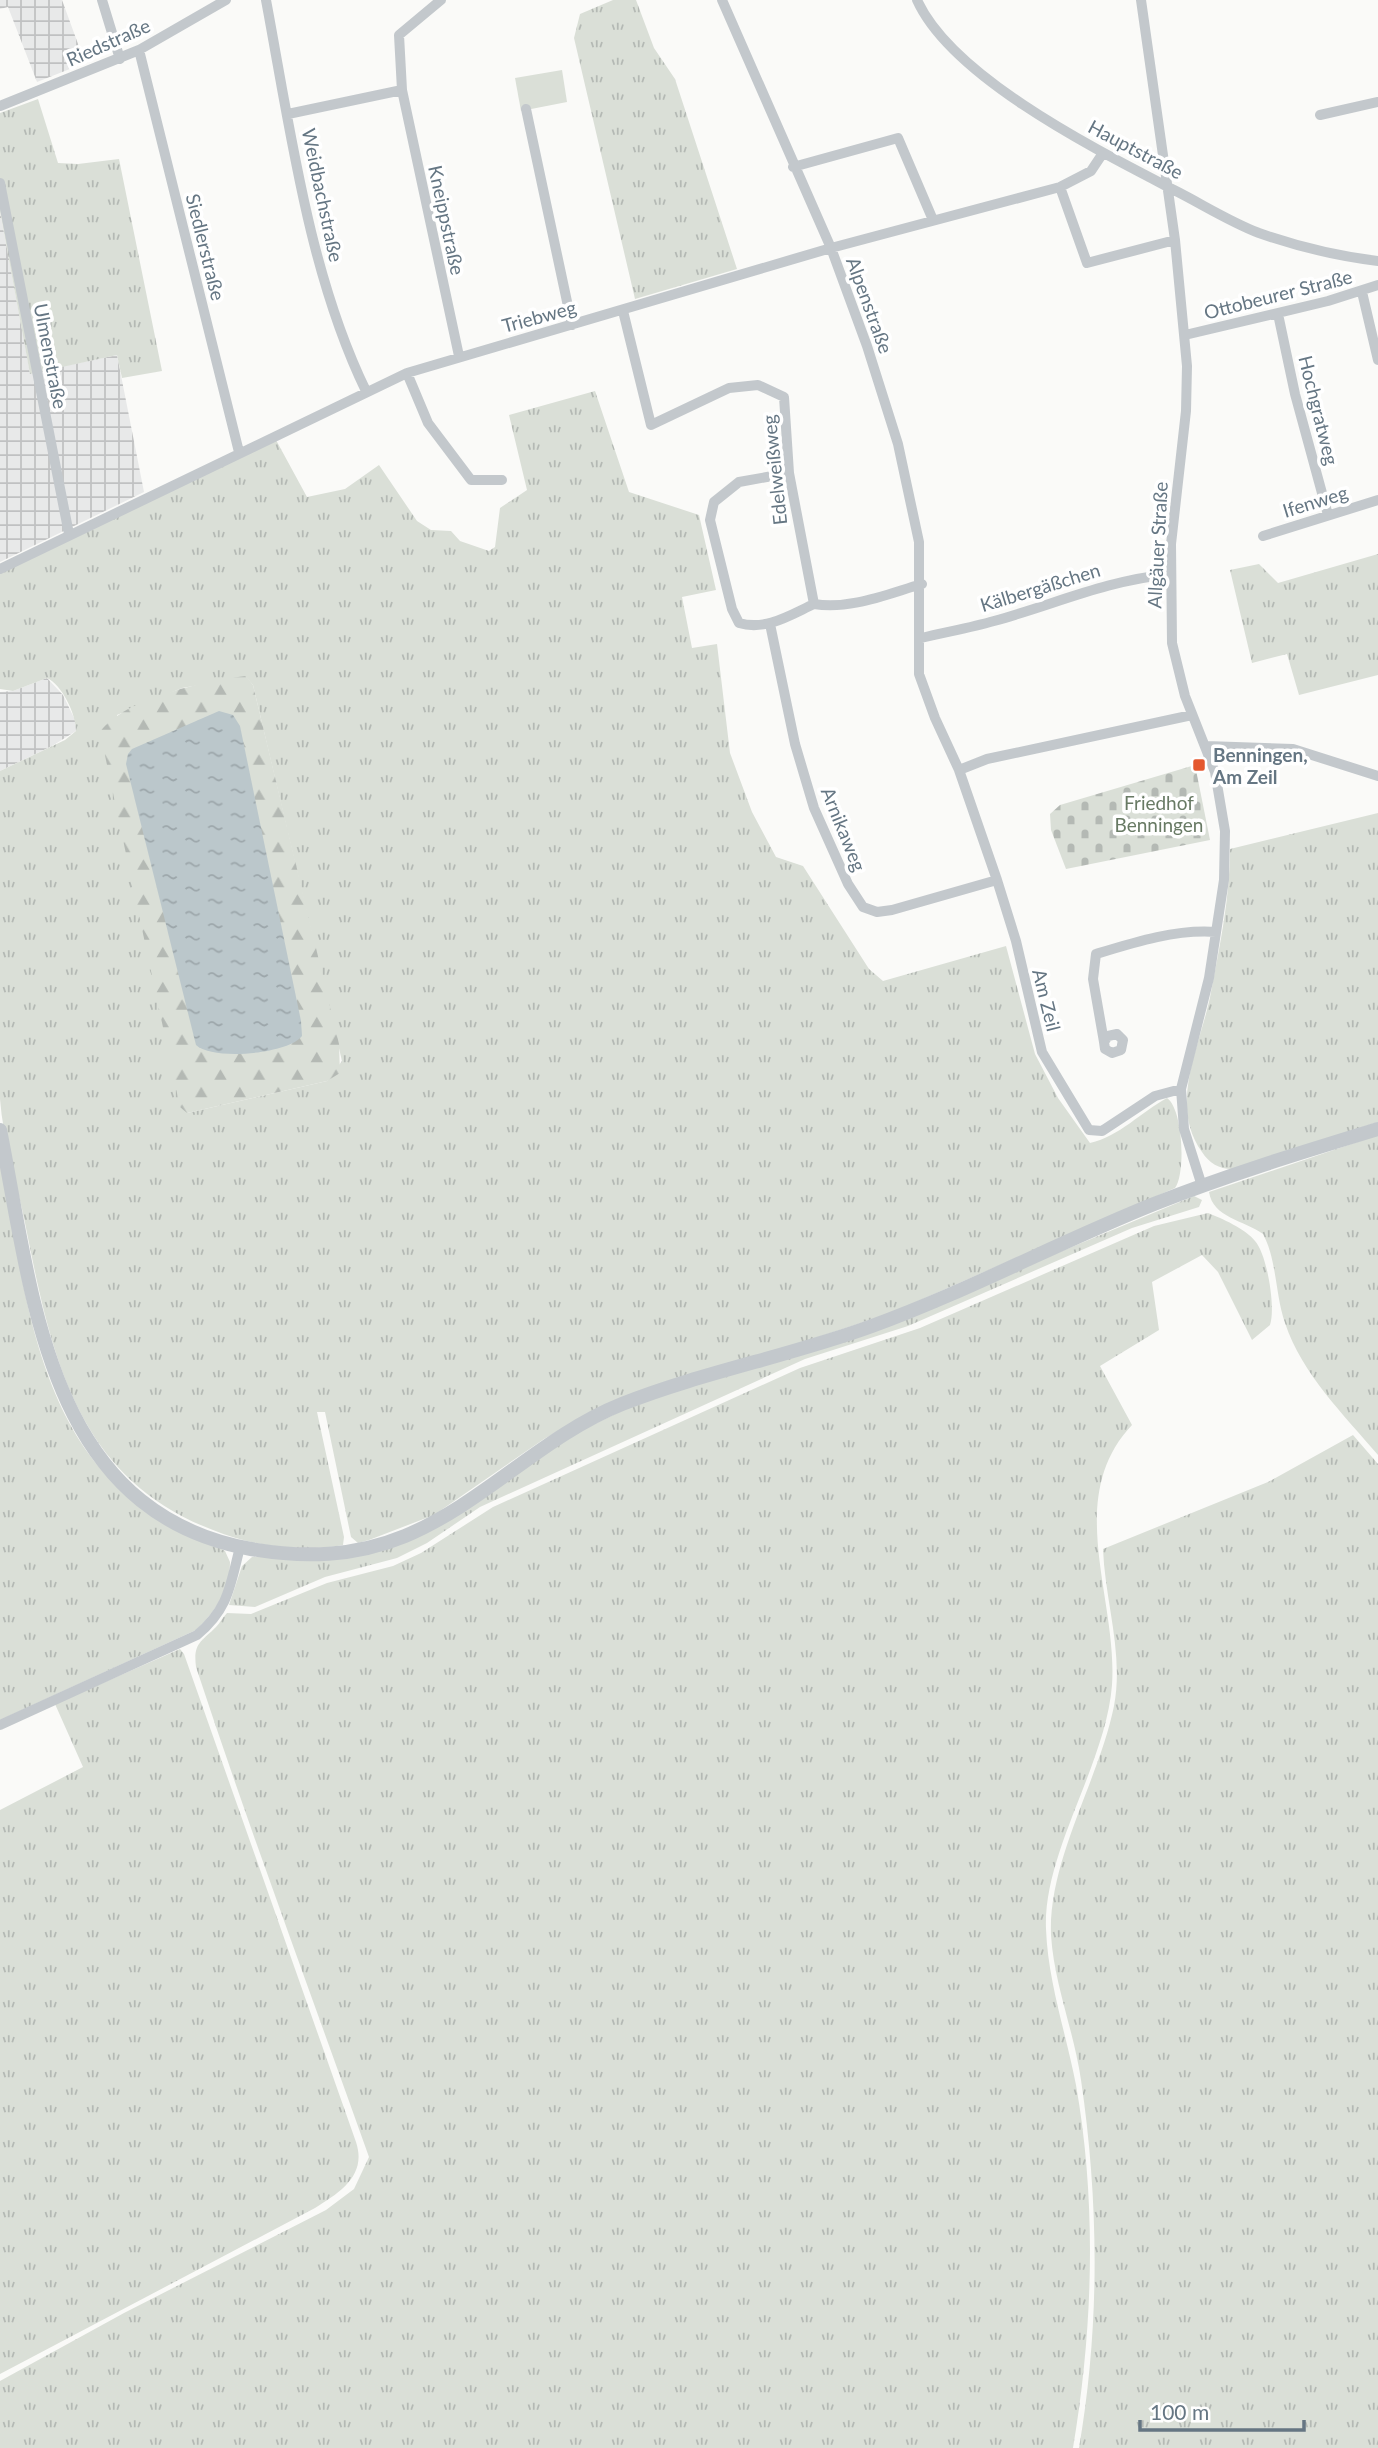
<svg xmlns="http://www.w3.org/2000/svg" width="1378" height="2448" viewBox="0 0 1378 2448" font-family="Lato,sans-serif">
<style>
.industrial{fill:url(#industrial-grid)}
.grass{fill:url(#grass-tufts);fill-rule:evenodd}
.forest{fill:url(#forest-firs)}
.cemetery{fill:url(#cemetery-stones)}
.garden{fill:#dadfd7}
.water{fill:url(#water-ripples)}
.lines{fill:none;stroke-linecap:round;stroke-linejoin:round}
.minor{stroke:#c3c8cc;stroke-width:10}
.tertiary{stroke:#c3c8cc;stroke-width:14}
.poi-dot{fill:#e4572e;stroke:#fff;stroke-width:2.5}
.labels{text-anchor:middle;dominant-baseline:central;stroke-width:7;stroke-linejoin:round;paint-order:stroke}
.street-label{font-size:19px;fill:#657683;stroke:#fff}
.poi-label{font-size:19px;font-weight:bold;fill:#657683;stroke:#fff;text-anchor:start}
.park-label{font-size:19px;fill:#687a64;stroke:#fff}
</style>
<defs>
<pattern id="industrial-grid" width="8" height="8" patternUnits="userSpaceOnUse" patternTransform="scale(1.75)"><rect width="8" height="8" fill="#e8e9e9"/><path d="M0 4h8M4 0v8" fill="none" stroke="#c0c1c2"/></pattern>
<pattern id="grass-tufts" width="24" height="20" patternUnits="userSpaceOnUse" patternTransform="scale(1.75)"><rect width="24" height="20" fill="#dadfd7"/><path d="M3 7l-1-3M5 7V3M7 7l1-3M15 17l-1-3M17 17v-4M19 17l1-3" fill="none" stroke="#b4b9b4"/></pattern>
<pattern id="forest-firs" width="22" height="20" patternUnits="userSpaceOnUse" patternTransform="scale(1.75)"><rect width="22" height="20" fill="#dadfd7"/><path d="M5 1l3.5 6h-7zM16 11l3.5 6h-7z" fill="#b4b9b4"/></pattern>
<pattern id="cemetery-stones" width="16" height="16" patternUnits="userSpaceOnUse" patternTransform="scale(1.75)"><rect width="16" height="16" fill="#dadfd7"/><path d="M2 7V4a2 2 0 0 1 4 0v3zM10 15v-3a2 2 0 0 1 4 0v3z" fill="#b4b9b4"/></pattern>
<pattern id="water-ripples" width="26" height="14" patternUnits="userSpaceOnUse" patternTransform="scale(1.75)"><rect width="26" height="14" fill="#bbc7cb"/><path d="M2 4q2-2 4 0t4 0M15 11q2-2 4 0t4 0" fill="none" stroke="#9ca6aa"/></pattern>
</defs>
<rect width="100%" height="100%" fill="#fafaf8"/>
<path class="industrial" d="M 0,0 L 62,0 L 85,63 L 37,82 L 8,7 L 0,9 Z
M 0,211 L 30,373 L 117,355 L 144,492 L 0,562 Z
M 47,678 L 63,695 L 76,722 L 76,731 L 52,746 L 0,771 L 0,692 L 13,691 Z"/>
<path class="grass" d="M 613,0 L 636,0 L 654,48 L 675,79 L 737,269 L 635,299 L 574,38 L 580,14 Z
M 38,99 L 58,163 L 78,164 L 119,159 L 162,371 L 122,378 L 117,355 L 30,374 L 0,211 L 0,113 Z
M 595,391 L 629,492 L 699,515 L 716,590 L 682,597 L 692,648 L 717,644 L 730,753 L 752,812 L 776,857 L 803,866 L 869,969 L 883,981 L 1006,946 L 1035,1054 L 1058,1098 L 1090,1143 C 1120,1136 1141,1112 1167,1098 C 1183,1109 1186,1173 1175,1188 L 891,1313 L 593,1411 L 544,1439 L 434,1515 L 369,1540 L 358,1543 L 351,1537 L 325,1412 L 317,1412 L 344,1537 L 343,1545 C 300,1553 253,1546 213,1530 C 75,1478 51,1353 25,1223 C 17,1183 3,1140 0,1099 C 0,1064 0,1028 0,993 C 0,919 0,845 0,771 L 65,740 L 76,731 C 76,714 62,685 47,678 L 13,691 L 0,689 L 0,573 L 276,440 L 307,497 L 345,489 L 379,465 L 417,521 L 431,530 L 451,531 L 460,541 L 489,551 L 495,547 L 500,508 L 527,490 L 509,415 ZM 246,677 L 253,685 L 342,1061 L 327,1081 L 187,1113 L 117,715 L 182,688 Z
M 1378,554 L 1378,675 L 1299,695 L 1287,654 L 1252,663 L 1230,570 L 1259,564 L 1278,583 Z
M 1378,813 L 1378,1122 L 1232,1169 C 1219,1169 1209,1163 1202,1152 C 1167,1103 1202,1043 1211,992 C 1220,945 1230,897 1230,849 Z
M 1378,1135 L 1378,1455 C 1344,1415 1302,1374 1285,1323 C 1275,1294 1277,1260 1263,1234 C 1244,1220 1213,1218 1209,1192 Z
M 0,1156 C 22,1270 32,1415 127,1495 C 156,1519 194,1532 225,1551 L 230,1562 C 230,1590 215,1612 196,1630 L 0,1720 Z
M 1194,1196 L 1202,1200 L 1199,1207 L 1132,1228 L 908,1326 L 805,1359 L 480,1507 L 427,1543 L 397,1558 L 325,1577 L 255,1607 L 229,1605 L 242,1566 L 252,1557 L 365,1554 L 582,1430 L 634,1405 L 1000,1277 Z
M 1208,1213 C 1221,1218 1246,1229 1255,1241 C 1267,1254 1276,1308 1270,1325 L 1252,1340 L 1218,1272 L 1202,1255 L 1152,1282 L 1159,1330 L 1100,1366 L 1132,1425 C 1063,1498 1118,1599 1112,1685 C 1106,1764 1043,1852 1046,1929 C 1048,1982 1066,2033 1076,2085 C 1097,2204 1093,2329 1073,2448 L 0,2448 L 0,2381 L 124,2313 L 326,2210 L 354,2189 L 369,2157 C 311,1994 250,1831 196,1667 C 193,1643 201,1642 216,1627 C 220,1623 223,1617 227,1613 L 251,1614 L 327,1583 L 393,1566 L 421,1553 L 493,1507 L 800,1368 L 920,1328 L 1154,1226 Z
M 1353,1435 L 1378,1464 L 1378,2448 L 1079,2448 C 1100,2326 1099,2202 1081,2080 C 1074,2031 1054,1984 1051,1935 C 1048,1860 1099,1780 1114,1706 C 1124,1653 1105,1602 1103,1549 L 1268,1482 Z
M 180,1649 L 184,1654 L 356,2142 C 367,2175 341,2192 315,2208 L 0,2374 L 0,1810 L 83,1767 L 55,1704 Z"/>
<path class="forest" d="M 246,676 L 253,685 L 339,1044 L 340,1073 L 327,1081 L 187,1113 L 180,1107 L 100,732 C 124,698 206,681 246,676 Z"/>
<path class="cemetery" d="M 1195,765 L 1210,840 L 1066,869 L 1051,830 L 1050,814 L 1060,805 Z"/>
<path class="garden" d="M 562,70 L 567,102 L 521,111 L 515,78 Z"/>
<path class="water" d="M 219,711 L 233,715 L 240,726 L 301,1021 L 302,1036 C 288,1054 213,1061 196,1045 L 126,764 L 128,754 L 132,749 Z"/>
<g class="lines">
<path class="minor" d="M 102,0 L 120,59
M 266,0 C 290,128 309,274 366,391
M 722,0 L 831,248 L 867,346 L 898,444 L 919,542 L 919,674 L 935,718 L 959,770 L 997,880 L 1016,941 L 1042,1052 L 1089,1130 L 1102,1131 L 1155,1096 L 1181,1089
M 917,0 C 952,78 1099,151 1174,190 C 1202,204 1230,222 1259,233 C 1299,247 1337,256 1378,261
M 1141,0 L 1175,240 L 1187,366 L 1186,411 L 1171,544 L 1172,643 L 1185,696 L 1215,772 L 1225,831 L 1224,880 L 1209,978 L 1181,1089 L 1184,1129 L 1202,1186
M 139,50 L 239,452
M 402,90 L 459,356
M 0,106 L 139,50 L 226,0
M 526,109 L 572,325
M 288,114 L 402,90 L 399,35 L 441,0
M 1320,115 L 1378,102
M 793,167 L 898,138 L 933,220
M 0,183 L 69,534
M 1060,187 L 1087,263 L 1175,240
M 1362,292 L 1378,360
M 623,311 L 651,425 L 729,388 L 758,385 L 784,397 L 789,473 L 814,604 C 850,610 887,594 922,584
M 1278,314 L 1295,394 L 1328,515
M 1185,335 L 1328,301 L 1378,285
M 407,373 L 428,423 L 471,480 L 502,480
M 789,473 L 739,482 L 714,502 L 710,520 L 732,609 L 739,623 C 766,631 790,615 814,604
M 1263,536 L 1378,500
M 0,569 L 407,373 L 831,248 L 1060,187 L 1091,171 L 1103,153
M 770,624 L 795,744 L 814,808 L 848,884 L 863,907 L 877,912 L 892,910 L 997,880
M 921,638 C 945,632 970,628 994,621 C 1056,604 1104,581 1170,574
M 1206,746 L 1293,749 L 1378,776
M 959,770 L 987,759 L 1192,715
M 1117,1034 L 1123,1040 L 1121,1050 L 1112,1053 L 1105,1049 L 1104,1042 L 1108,1036 Z
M 1104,1042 L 1093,979 L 1096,954 C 1135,942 1176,929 1216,932
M 0,1725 L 197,1635 C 229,1608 230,1586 240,1547"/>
<path class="tertiary" d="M 0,1130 C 33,1294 46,1512 251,1549 C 304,1558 354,1557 405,1536 C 484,1503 542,1436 622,1404 C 703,1372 790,1356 872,1326 C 968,1291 1059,1242 1154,1204 C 1227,1175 1303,1152 1378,1129"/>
</g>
<rect class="poi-dot" x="1192" y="758" width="14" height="14" rx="3.5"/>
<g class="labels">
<g class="street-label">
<text transform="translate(108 42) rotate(-24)">Riedstraße</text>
<text transform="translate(1136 149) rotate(28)">Hauptstraße</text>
<text transform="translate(323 195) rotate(78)">Weidbachstraße</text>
<text transform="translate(447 220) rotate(78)">Kneippstraße</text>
<text transform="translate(206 247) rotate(76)">Siedlerstraße</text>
<text transform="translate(1278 294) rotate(-14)">Ottobeurer Straße</text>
<text transform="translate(870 305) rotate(70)">Alpenstraße</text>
<text transform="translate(539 316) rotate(-15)">Triebweg</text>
<text transform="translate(51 356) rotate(79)">Ulmenstraße</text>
<text transform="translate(1319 410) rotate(76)">Hochgratweg</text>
<text transform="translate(774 470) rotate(-96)">Edelweißweg</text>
<text transform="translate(1315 501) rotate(-17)">Ifenweg</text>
<text transform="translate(1157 545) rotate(-87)">Allgäuer Straße</text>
<text transform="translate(1040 587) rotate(-17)">Kälbergäßchen</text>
<text transform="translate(844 829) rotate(68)">Arnikaweg</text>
<text transform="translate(1047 1000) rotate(76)">Am Zeil</text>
</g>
<g class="poi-label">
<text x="1213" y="754">Benningen,<tspan x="1213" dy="22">Am Zeil</tspan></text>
</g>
<g class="park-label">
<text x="1159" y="802">Friedhof<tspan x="1159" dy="22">Benningen</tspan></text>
</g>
</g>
<path d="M1140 2420v10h164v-10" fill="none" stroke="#657683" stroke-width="3.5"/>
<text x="1150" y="2420" font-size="21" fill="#657683" stroke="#ffffff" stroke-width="5" paint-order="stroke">100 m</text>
</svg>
